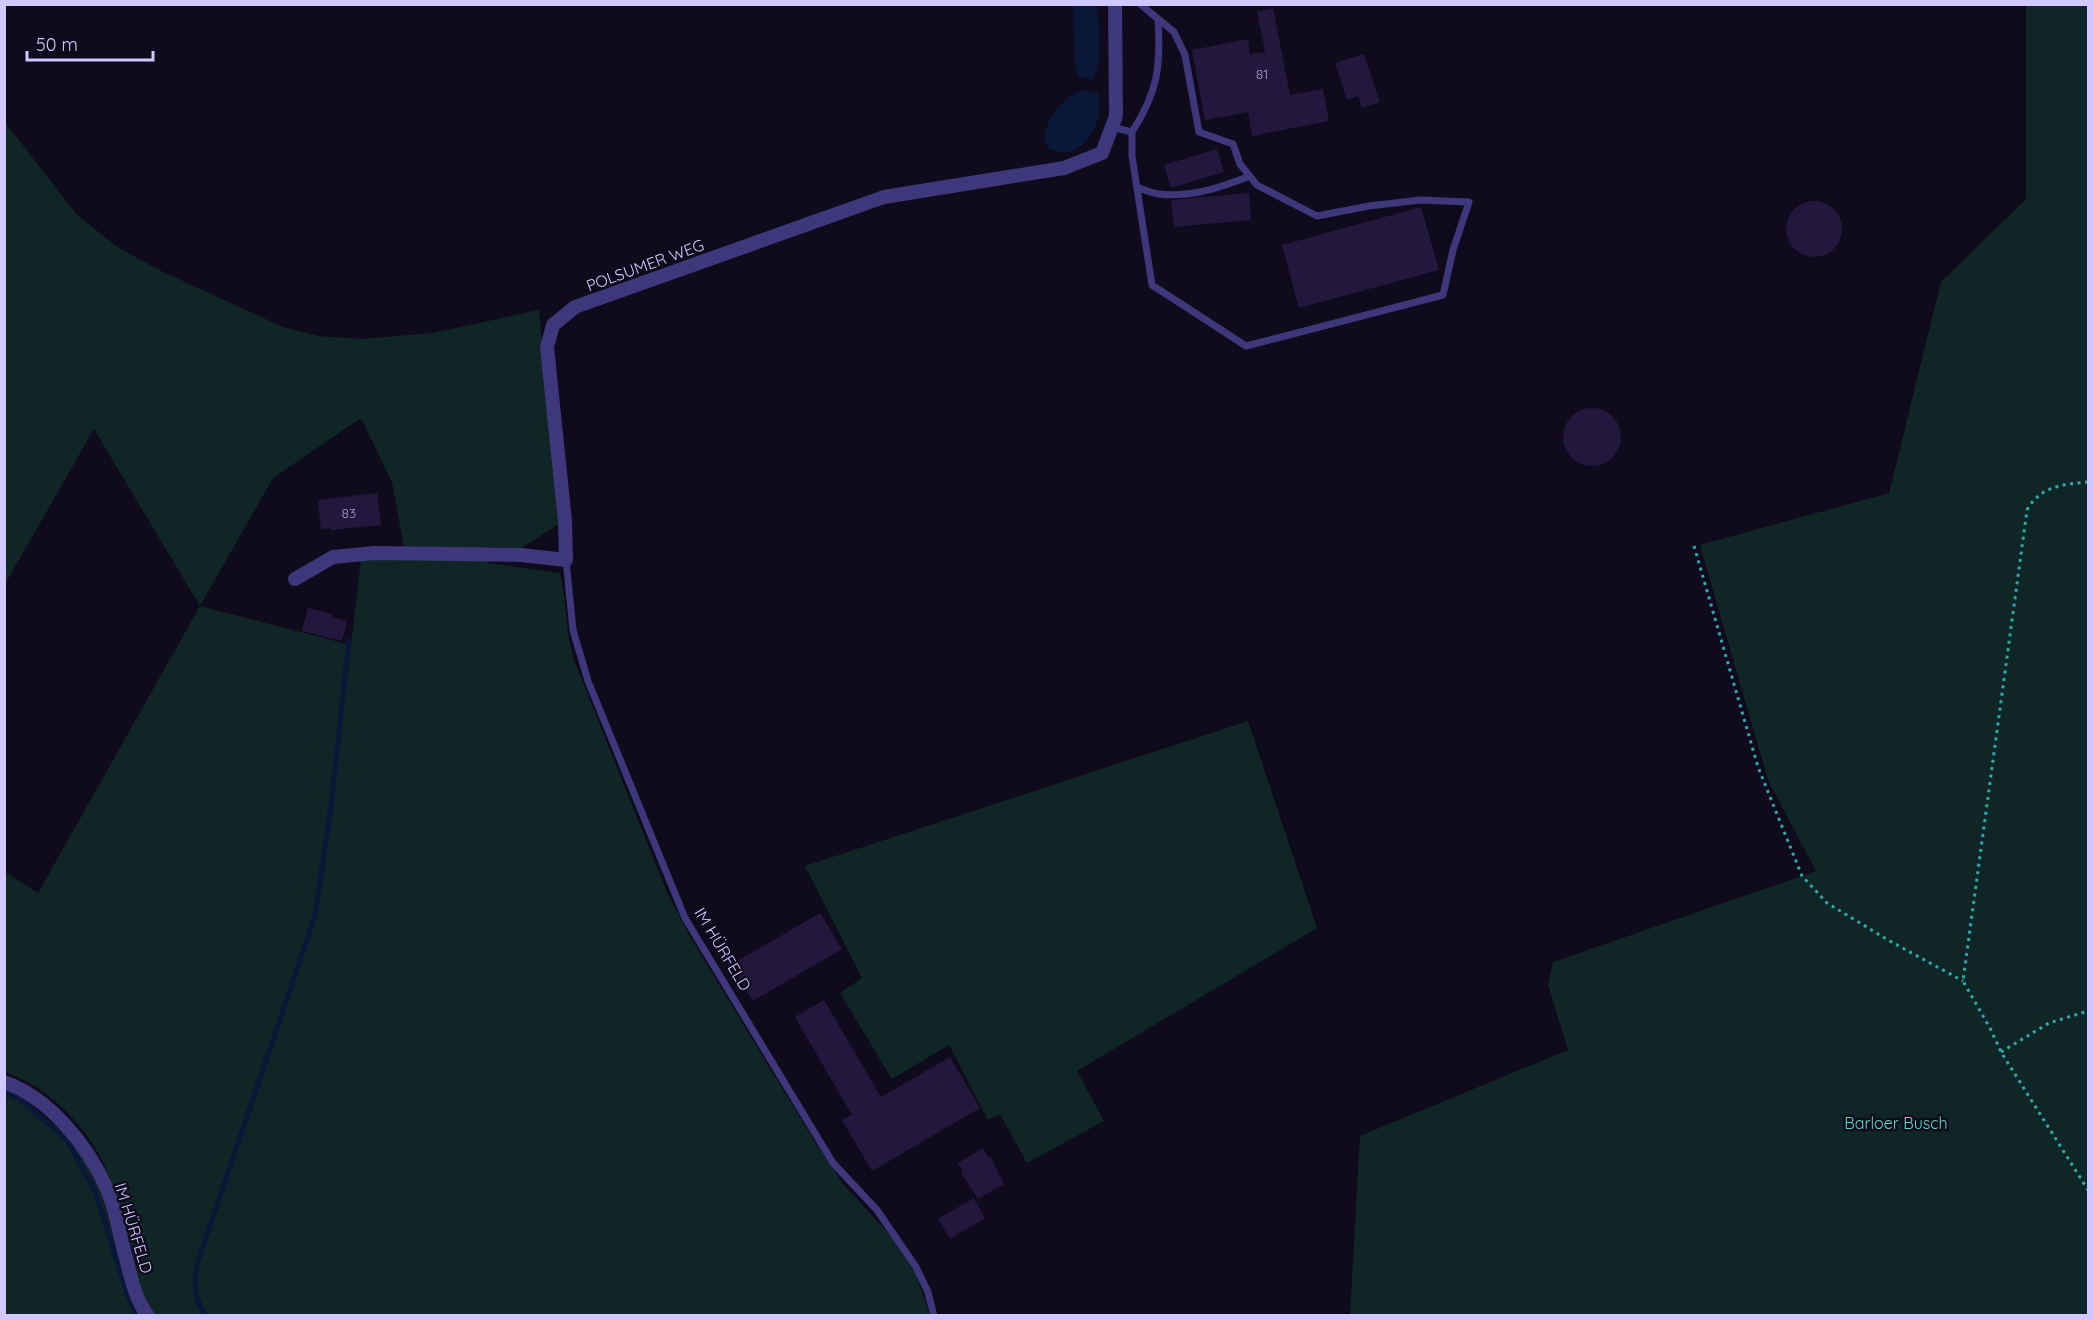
<svg xmlns="http://www.w3.org/2000/svg" width="2093" height="1320" viewBox="0 0 2093 1320" font-family="Quicksand,sans-serif">
<style>
.green{fill:#0f2526;fill-rule:evenodd}
.water{fill:#091738}
.lines{fill:none;stroke-linecap:round;stroke-linejoin:round}
.stream{stroke:#091738;stroke-width:5}
.building{fill:#22183d}
.path{stroke:#2eaaab;stroke-width:3;stroke-dasharray:3 4.5;stroke-linecap:butt}
.service{stroke:#3e377b;stroke-width:7}
.minor{stroke:#3e377b;stroke-width:14}
.labels{text-anchor:middle;dominant-baseline:central;stroke-width:5;stroke-linejoin:round;paint-order:stroke}
.number-label{font-size:14px;fill:#a69bce}
.street-label{font-size:16px;fill:#d2c7fe;stroke:#100b1c}
.park-label{font-size:16px;fill:#56dcc4;stroke:#100b1c}
</style>
<rect width="100%" height="100%" fill="#100b1c"/>
<path class="green" d="M 2026,5 L 2088,5 L 2088,1315 L 1350,1315 L 1360,1136 L 1568,1050 L 1548,985 L 1553,962 L 1816,871 L 1768,780 L 1700,545 L 1889,493 L 1941,282 L 2026,199 Z
M 4,121 L 77,215 L 119,248 L 161,271 L 283,327 L 318,336 L 362,339 L 433,333 L 539,310 L 559,524 L 521,548 L 487,547 L 488,563 L 560,573 C 567,602 565,631 574,660 L 666,890 L 689,935 L 815,1142 L 844,1185 L 891,1236 L 916,1274 L 930,1315 L 156,1316 C 139,1295 135,1268 128,1243 C 122,1221 117,1198 109,1176 C 92,1131 50,1087 5,1072 L 5,872 L 38,893 L 200,606 L 94,429 L 5,584 ZM 361,418 L 392,482 L 406,559 L 361,560 L 351,645 L 200,606 L 273,478 Z
M 1248,721 L 1317,928 L 1077,1071 L 1104,1121 L 1027,1163 L 1000,1114 L 988,1120 L 949,1045 L 892,1079 L 840,993 L 862,978 L 805,866 Z
M 4,1089 L 19,1096 L 70,1137 L 97,1180 L 121,1262 L 143,1315 L 5,1315 Z"/>
<path class="water" d="M 1073,5 L 1097,5 C 1098,25 1104,62 1093,79 L 1079,77 L 1075,67 Z
M 1085,90 L 1098,93 C 1106,122 1082,166 1048,148 C 1036,129 1065,93 1085,90 Z"/>
<g class="lines">
<path class="stream" d="M 4,1093 L 21,1100 L 67,1140 L 95,1191 L 122,1277 L 132,1306 L 139,1316
M 207,1316 C 194,1302 194,1281 197,1264 L 315,916 L 331,806 L 349,641"/>
</g>
<path class="building" d="M 1273,8 L 1290,95 L 1323,89 L 1329,121 L 1252,136 L 1248,112 L 1205,120 L 1192,50 L 1248,39 L 1250,54 L 1265,52 L 1257,11 Z
M 1364,54 L 1380,102 L 1362,108 L 1358,96 L 1347,100 L 1335,63 Z
M 1217,149 L 1224,172 L 1171,188 L 1164,165 Z
M 1249,193 L 1251,220 L 1174,227 L 1171,200 Z
M1786 229a28 28 0 1 1 56 0a28 28 0 1 1-56 0Z
M 1421,207 L 1439,270 L 1299,308 L 1282,245 Z
M1563 437a29 29 0 1 1 58 0a29 29 0 1 1-58 0Z
M 377,493 L 381,525 L 331,530 L 330,528 L 321,529 L 318,500 Z
M 308,608 L 333,614 L 332,617 L 347,621 L 342,641 L 302,631 Z
M 820,913 L 842,949 L 753,1001 L 731,965 Z
M 824,1000 L 881,1097 L 950,1057 L 980,1108 L 872,1171 L 842,1120 L 852,1115 L 795,1017 Z
M 983,1148 L 988,1157 L 990,1156 L 1004,1184 L 978,1199 L 961,1173 L 963,1172 L 958,1163 Z
M 974,1198 L 985,1218 L 950,1239 L 938,1219 Z"/>
<g class="lines">
<path class="path" d="M 2088,482 C 2064,484 2040,486 2027,510 L 1963,981 L 1991,1030 L 2001,1052 L 2088,1190
M 1694,546 L 1758,767 L 1802,876 L 1827,903 L 1888,940 L 1963,981
M 2001,1052 L 2049,1023 L 2088,1011"/>
<path class="service" d="M 1112,127 L 1132,132 L 1132,156 L 1152,285 L 1246,346 L 1443,295 L 1453,250 L 1469,202 L 1420,200 L 1369,206 L 1317,216 L 1257,185 L 1240,164 L 1233,144 L 1199,132 L 1185,55 L 1174,32 L 1140,4
M 1132,132 C 1158,92 1161,66 1158,19
M 1137,187 C 1144,190 1152,193 1159,194 C 1190,198 1222,187 1250,176
M 566,560 L 573,630 L 588,681 L 685,918 L 833,1163 L 877,1210 L 916,1267 L 928,1292 L 934,1316"/>
<path class="minor" d="M 295,579 L 333,557 L 374,553 L 521,555 L 566,560 L 565,521 L 547,347 L 553,325 L 575,307 L 884,197 L 1064,168 L 1102,153 L 1116,116 L 1115,4
M 4,1082 C 50,1098 88,1146 107,1189 C 115,1209 119,1231 124,1251 C 130,1272 134,1298 148,1316"/>
</g>
<g class="labels">
<g class="number-label">
<text x="1262" y="74">81</text>
<text x="349" y="513">83</text>
</g>
<g class="street-label">
<text transform="translate(645 265) rotate(-20)">POLSUMER WEG</text>
<text transform="translate(723 949) rotate(59)">IM HÜRFELD</text>
<text transform="translate(134 1228) rotate(73)">IM HÜRFELD</text>
</g>
<g class="park-label">
<text x="1896" y="1123">Barloer Busch</text>
</g>
</g>
<rect width="2093" height="1320" fill="none" stroke="#d2c7fe" stroke-width="12"/>
<path d="M27 51v9h126v-9" fill="none" stroke="#d2c7fe" stroke-width="3"/>
<text x="36" y="51" font-size="18" fill="#d2c7fe" stroke="#100b1c" stroke-width="4.5" paint-order="stroke">50 m</text>
</svg>
